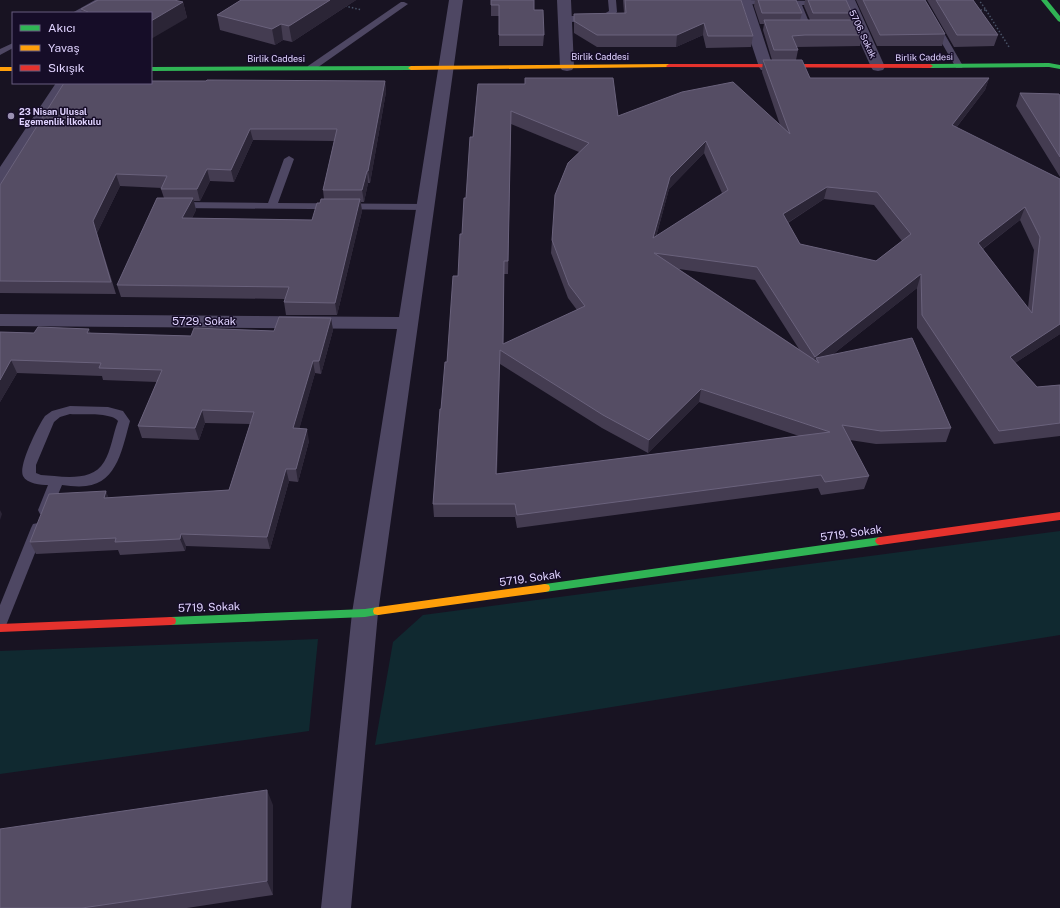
<svg xmlns="http://www.w3.org/2000/svg" width="1060" height="908" viewBox="0 0 1060 908" font-family="'Public Sans',sans-serif">
<style>
.green{fill:#102930}
.lines{fill:none;stroke-linecap:round;stroke-linejoin:round}
.path{stroke:#485266;stroke-width:1.5;stroke-dasharray:1.5 2;stroke-linecap:butt}
.lane{fill:#4e4763;fill-rule:evenodd}
.street{fill:#4e4763;fill-rule:evenodd}
.fast{fill:#30b455;fill-rule:evenodd}
.slow{fill:#ff9f0a;fill-rule:evenodd}
.jam{fill:#e5322d;fill-rule:evenodd}
.wall{fill:#443c51;fill-rule:evenodd}
.shaded-wall{fill:#2b2536}
.building{fill:#554d64;stroke:#6a627c;fill-rule:evenodd}
.poi-dot{fill:#9a90b2;stroke:#160d28;stroke-width:1.5}
.labels{text-anchor:middle;dominant-baseline:central;stroke-width:3;stroke-linejoin:round;paint-order:stroke}
.far-street-label{font-size:9px;fill:#e0d3ff;stroke:#160d28}
.far-poi-label{font-size:9px;font-weight:bold;fill:#e0d3ff;stroke:#160d28;text-anchor:start}
.street-label{font-size:11px;fill:#e0d3ff;stroke:#160d28}
</style>
<rect width="100%" height="100%" fill="#181322"/>
<path class="green" d="M 1060,531 L 1060,635 L 375,745 L 393,642 L 423,615 Z
M 318,639 L 309,731 L 0,774 L 0,651 Z"/>
<g class="lines">
<path class="path" d="M 345,6 L 362,10
M 977,10 L 986,10 L 979,0
M 986,10 L 1009,47"/>
<path class="lane" d="M 95,0 L 105,0 L 82,13 L 72,13 Z
M 608,0 L 616,0 L 617,12 C 608,22 570,26 560,18 C 568,12 594,22 609,11 Z
M 741,0 L 823,1 L 827,3 L 823,5 L 802,5 L 811,27 L 807,29 L 803,27 L 794,5 L 744,4 L 740,2 Z
M 917,0 L 925,0 L 963,66 L 962,68 L 956,68 L 955,66 Z
M 401,2 L 404,2 L 408,4 L 314,70 L 308,70 L 307,68 L 308,66 Z
M 13,43 L 13,48 L 0,55 L 0,49 Z
M 289,156 L 294,159 L 278,203 L 426,204 L 431,207 L 426,210 L 178,208 L 173,205 L 178,202 L 268,203 L 284,159 Z
M 70,406 L 108,407 L 123,411 L 130,421 C 123,445 118,483 86,486 C 78,487 70,486 62,485 L 50,514 L 45,515 L 40,514 L 38,510 L 48,485 C 41,485 27,484 23,476 C 18,466 38,426 45,416 L 52,411 ZM 70,414 C 82,415 111,412 118,421 C 113,434 111,451 104,462 C 92,483 60,476 41,475 L 36,473 L 36,465 L 54,422 L 60,417 Z
M 38,523 L 43,524 L 45,528 L 7,623 L 5,627 L 0,629 L 0,605 L 31,528 L 33,524 Z"/>
<path class="street" d="M 449,0 L 463,0 L 378,613 L 351,908 L 321,908 L 352,613 L 397,329 L 0,326 L 0,314 L 399,317 Z
M 557,0 L 571,0 L 574,67 L 572,70 L 567,71 L 562,70 L 560,67 Z
M 737,0 L 751,0 L 773,67 L 771,70 L 766,71 L 761,70 L 759,67 Z
M 841,0 L 855,0 L 885,67 L 883,70 L 878,71 L 873,70 L 871,67 Z
M 56,83 L 70,83 L 6,183 L 0,184 L 0,167 Z"/>
<path class="fast" d="M 1041,0 L 1047,0 L 1060,16 L 1060,22 L 1058,21 Z
M 1049,63 L 1060,65 L 1060,69 L 1049,67 L 930,68 L 927,66 L 930,64 Z
M 151,67 L 411,66 L 414,68 L 411,70 L 151,71 Z
M 880,537 L 883,538 L 885,541 L 883,544 L 880,545 L 545,592 L 541,591 L 540,588 L 541,585 L 545,584 Z
M 378,607 L 382,608 L 383,611 L 382,614 L 365,617 L 171,625 L 167,624 L 166,621 L 167,618 L 171,617 L 365,609 Z"/>
<path class="slow" d="M 669,64 L 672,66 L 671,67 L 411,70 L 408,68 L 411,66 Z
M 0,67 L 13,67 L 13,71 L 0,71 Z
M 545,584 L 549,585 L 550,588 L 549,591 L 545,592 L 378,615 L 374,614 L 373,611 L 374,608 L 378,607 Z"/>
<path class="jam" d="M 669,64 L 930,64 L 933,66 L 930,68 L 667,67 L 666,66 Z
M 1060,512 L 1060,520 L 880,545 L 877,544 L 875,541 L 877,538 L 880,537 Z
M 171,617 L 175,618 L 176,621 L 175,624 L 171,625 L 0,632 L 0,624 Z"/>
</g>
<path class="wall" d="M 241,0 L 356,0 L 292,42 L 283,40 L 275,45 L 220,30 L 217,15 Z
M 491,0 L 534,10 L 544,35 L 543,46 L 499,46 L 499,16 L 491,16 Z
M 623,0 L 741,0 L 753,36 L 751,47 L 706,48 L 703,35 L 676,47 L 597,47 L 574,33 L 574,14 L 624,13 Z
M 755,0 L 796,0 L 802,13 L 800,20 L 810,20 L 804,6 L 805,0 L 808,0 L 852,13 L 851,20 L 862,35 L 860,46 L 796,47 L 798,50 L 796,60 L 810,78 L 989,78 L 985,90 L 956,128 L 1060,179 L 1060,334 L 1015,363 L 1037,387 L 1060,385 L 1060,436 L 994,444 L 917,328 L 917,288 L 832,355 L 951,428 L 946,442 L 876,444 L 850,440 L 869,476 L 864,489 L 821,495 L 818,488 L 517,528 L 515,517 L 434,517 L 433,504 L 441,409 L 458,276 L 473,137 L 478,84 L 618,116 L 780,125 L 762,72 L 763,60 L 772,60 L 763,30 L 764,24 L 760,24 L 754,6 ZM 511,124 L 579,152 L 552,240 L 551,253 L 568,298 L 577,310 L 503,344 L 504,274 L 508,274 ZM 704,153 L 722,193 L 656,237 L 669,189 ZM 824,199 L 874,205 L 902,241 L 876,261 L 800,244 L 788,223 ZM 1020,220 L 1034,250 L 1028,308 L 983,249 ZM 679,269 L 755,280 L 799,349 ZM 500,364 L 602,428 L 648,453 L 699,402 L 799,436 L 497,474 Z
M 856,0 L 925,0 L 945,34 L 942,46 L 877,46 Z
M 927,0 L 973,0 L 998,35 L 994,46 L 954,47 Z
M 183,2 L 187,18 L 151,13 L 82,13 L 81,9 Z
M 206,81 L 385,81 L 386,92 L 370,183 L 368,183 L 364,202 L 361,202 L 362,211 L 337,315 L 286,315 L 284,302 L 285,299 L 121,297 L 117,285 L 164,198 L 161,189 L 162,188 L 120,186 L 97,233 L 116,294 L 0,293 L 0,185 ZM 253,140 L 334,141 L 323,190 L 324,199 L 320,203 L 312,220 L 192,218 L 196,210 L 194,201 L 200,201 L 210,181 L 234,182 Z
M 1020,93 L 1060,96 L 1060,177 L 1016,106 Z
M 331,318 L 333,330 L 321,374 L 315,373 L 299,429 L 309,441 L 298,482 L 289,481 L 270,549 L 186,546 L 185,551 L 120,555 L 118,550 L 36,554 L 30,542 L 106,491 L 108,498 L 229,490 L 250,424 L 205,423 L 199,440 L 142,438 L 138,426 L 157,382 L 103,380 L 102,376 L 17,373 L 0,402 L 0,332 L 34,333 L 91,333 L 191,336 L 274,331 Z
M 273,805 L 273,895 L 187,908 L 0,908 Z"/>
<path class="shaded-wall" d="M 330,0 L 356,0 L 292,42 L 289,26 Z
M 183,2 L 187,18 L 151,39 L 151,21 Z
M 704,23 L 703,35 L 676,47 L 677,35 Z
M 281,24 L 283,40 L 275,45 L 272,29 Z
M 989,78 L 985,90 L 948,138 L 952,125 Z
M 385,81 L 386,92 L 370,183 L 368,171 Z
M 511,111 L 511,124 L 508,274 L 508,261 Z
M 250,129 L 253,140 L 234,182 L 231,170 Z
M 706,141 L 704,153 L 669,189 L 652,251 L 653,238 L 670,177 Z
M 207,169 L 210,181 L 200,201 L 197,189 Z
M 367,171 L 368,183 L 364,202 L 362,190 Z
M 116,174 L 120,186 L 97,233 L 116,294 L 93,221 Z
M 827,187 L 824,199 L 781,227 L 783,214 Z
M 193,198 L 196,210 L 186,230 L 182,218 Z
M 360,199 L 362,211 L 337,315 L 335,303 Z
M 1025,207 L 1020,220 L 973,256 L 978,243 Z
M 504,261 L 504,274 L 503,353 L 503,344 Z
M 921,274 L 917,288 L 818,366 L 819,363 L 816,358 L 813,370 L 812,370 L 815,357 Z
M 331,318 L 333,330 L 321,374 L 319,361 Z
M 1060,324 L 1060,334 L 1004,370 L 1010,357 Z
M 89,329 L 94,341 L 87,333 Z
M 500,350 L 500,364 L 496,487 L 496,474 Z
M 11,360 L 17,373 L 0,402 L 0,380 Z
M 313,361 L 315,373 L 296,441 L 293,428 Z
M 701,389 L 699,402 L 648,453 L 649,440 Z
M 202,410 L 205,423 L 199,440 L 195,428 Z
M 307,429 L 309,441 L 298,482 L 296,469 Z
M 286,469 L 289,481 L 270,549 L 267,537 Z
M 106,491 L 111,504 L 104,498 Z
M 0,510 L 2,514 L 0,520 Z
M 181,534 L 186,546 L 185,551 L 180,539 Z
M 267,790 L 273,805 L 273,895 L 267,881 Z"/>
<path class="building" d="M 98,0 L 174,0 L 183,2 L 151,21 L 151,13 L 86,13 L 88,12 L 81,9 Z
M 241,0 L 330,0 L 289,26 L 281,24 L 272,29 L 217,15 Z
M 491,0 L 534,0 L 534,10 L 543,10 L 544,35 L 499,35 L 499,5 L 491,5 Z
M 625,0 L 741,0 L 753,36 L 708,36 L 704,23 L 677,35 L 597,35 L 574,21 L 574,14 L 626,13 Z
M 758,0 L 796,0 L 802,13 L 762,13 Z
M 808,0 L 846,0 L 852,13 L 813,13 Z
M 863,0 L 925,0 L 945,34 L 880,35 Z
M 936,0 L 973,0 L 998,35 L 957,35 Z
M 764,20 L 855,20 L 862,35 L 805,35 L 792,36 L 798,50 L 774,50 Z
M 763,60 L 802,60 L 810,78 L 989,78 L 952,125 L 1060,179 L 1060,324 L 1010,357 L 1037,387 L 1060,385 L 1060,423 L 999,431 L 922,315 L 921,274 L 815,357 L 757,267 L 654,253 L 819,363 L 816,358 L 912,338 L 951,428 L 881,431 L 842,425 L 869,476 L 825,482 L 821,475 L 517,515 L 515,504 L 433,504 L 440,409 L 441,409 L 445,362 L 447,362 L 453,276 L 458,276 L 460,234 L 462,234 L 464,198 L 466,198 L 470,137 L 473,137 L 478,84 L 525,84 L 525,78 L 613,78 L 618,116 L 682,92 L 733,82 L 790,134 ZM 511,111 L 589,143 L 568,163 L 555,195 L 552,240 L 569,285 L 585,306 L 503,344 L 504,261 L 508,261 ZM 706,141 L 728,190 L 653,238 L 670,177 ZM 827,187 L 877,192 L 911,234 L 876,261 L 800,244 L 783,214 ZM 1025,207 L 1040,237 L 1032,313 L 978,243 ZM 500,350 L 603,415 L 649,440 L 701,389 L 830,432 L 496,474 Z
M 207,80 L 385,81 L 368,171 L 367,171 L 362,190 L 323,190 L 337,129 L 250,129 L 231,170 L 207,169 L 197,189 L 161,189 L 167,176 L 116,174 L 93,221 L 111,282 L 0,281 L 0,185 L 64,83 L 151,83 L 151,81 L 206,81 Z
M 1020,93 L 1059,94 L 1060,96 L 1060,157 Z
M 157,198 L 193,198 L 182,218 L 312,220 L 317,203 L 320,203 L 321,199 L 360,199 L 335,303 L 284,302 L 289,287 L 117,285 Z
M 279,317 L 331,318 L 319,361 L 313,361 L 293,428 L 307,429 L 296,469 L 286,469 L 267,537 L 181,534 L 180,539 L 115,542 L 116,538 L 30,542 L 49,494 L 106,491 L 104,498 L 229,490 L 254,412 L 202,410 L 195,428 L 138,426 L 162,370 L 99,368 L 101,363 L 11,360 L 0,380 L 0,332 L 34,333 L 38,327 L 89,329 L 87,333 L 191,336 L 194,328 L 274,331 Z
M 267,790 L 267,881 L 82,908 L 0,908 L 0,829 Z"/>
<circle class="poi-dot" cx="11" cy="116" r="4"/>
<g class="labels">
<g class="far-street-label">
<text transform="translate(863 34) rotate(65)">5706. Sokak</text>
<text x="600" y="56">Birlik Caddesi</text>
<text transform="translate(924 57) rotate(-1)">Birlik Caddesi</text>
<text x="276" y="58">Birlik Caddesi</text>
</g>
<g class="far-poi-label">
<text x="19" y="111">23 Nisan Ulusal<tspan x="19" dy="10">Egemenlik İlkokulu</tspan></text>
</g>
<g class="street-label">
<text x="204" y="321">5729. Sokak</text>
<text transform="translate(851 533) rotate(-8)">5719. Sokak</text>
<text transform="translate(530 578) rotate(-8)">5719. Sokak</text>
<text transform="translate(209 607) rotate(-2)">5719. Sokak</text>
</g>
</g>
<rect x="12" y="12" width="140" height="72" fill="#160d28" stroke="#675c7e"/>
<rect x="20" y="25" width="20" height="6" fill="#30b455" stroke="#675c7e"/>
<text x="48" y="32" font-size="12" fill="#e0d3ff">Akıcı</text>
<rect x="20" y="45" width="20" height="6" fill="#ff9f0a" stroke="#675c7e"/>
<text x="48" y="52" font-size="12" fill="#e0d3ff">Yavaş</text>
<rect x="20" y="65" width="20" height="6" fill="#e5322d" stroke="#675c7e"/>
<text x="48" y="72" font-size="12" fill="#e0d3ff">Sıkışık</text>
</svg>
